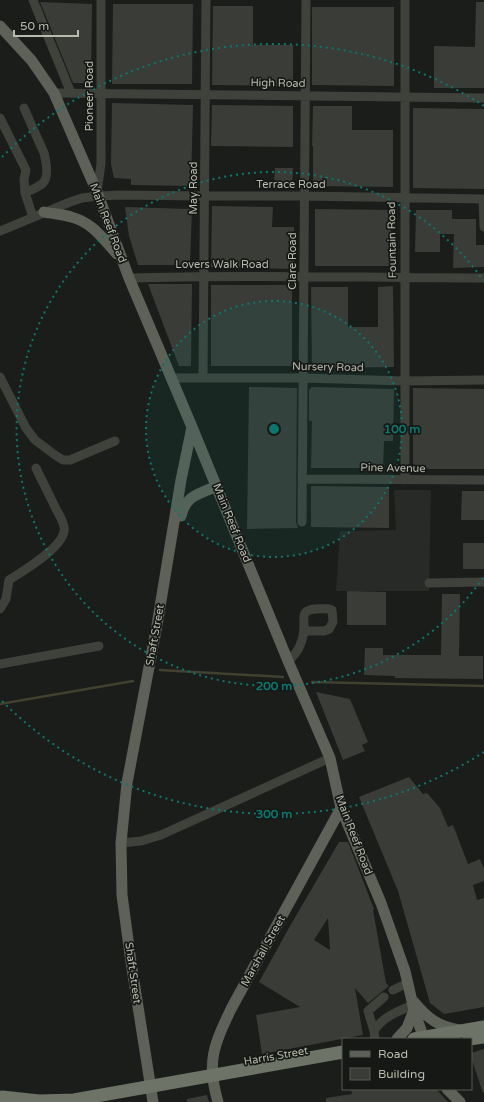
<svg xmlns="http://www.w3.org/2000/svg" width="484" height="1102" viewBox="0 0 484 1102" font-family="'Varela Round',sans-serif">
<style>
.built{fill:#272a26}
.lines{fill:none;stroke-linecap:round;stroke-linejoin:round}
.stream{stroke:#40412f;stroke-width:2.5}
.building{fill:#393c37;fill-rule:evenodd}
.minor{stroke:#3f423b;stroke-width:9}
.major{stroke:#5d6157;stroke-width:11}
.highway{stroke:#6e7367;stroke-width:13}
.highway-bridge{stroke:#6e7367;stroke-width:13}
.ring{fill:none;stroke:#0f766e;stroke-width:2;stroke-dasharray:2 4}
.labels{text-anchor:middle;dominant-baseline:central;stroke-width:3.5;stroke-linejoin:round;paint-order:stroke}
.street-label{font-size:11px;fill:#b7bcad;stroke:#161815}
.centre{fill:#0f766e;stroke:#161815;stroke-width:2}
.ring-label{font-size:12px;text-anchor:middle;font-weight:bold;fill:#0f766e;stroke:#161815;stroke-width:3.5;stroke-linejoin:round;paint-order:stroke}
</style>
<rect width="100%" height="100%" fill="#1b1d1a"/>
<path class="built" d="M 394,490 L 431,490 L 429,591 L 336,591 L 340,531 L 396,530 Z"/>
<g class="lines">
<path class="stream" d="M 160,670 L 283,677
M 312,682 L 484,686
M 0,704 L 133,681"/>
</g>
<path class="building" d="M 40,2 L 92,4 L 91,83 L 73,83 Z
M 476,2 L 484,2 L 484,88 L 434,88 L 434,46 L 475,47 Z
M 113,4 L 193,4 L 192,84 L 112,84 Z
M 213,6 L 253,6 L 253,45 L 293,45 L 293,86 L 212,85 Z
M 312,7 L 394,7 L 394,86 L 312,85 Z
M 112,103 L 193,105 L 191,186 L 131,185 L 131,179 L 114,178 L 111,164 Z
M 212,105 L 293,106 L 293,147 L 211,146 Z
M 313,106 L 352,106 L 352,130 L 393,130 L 393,187 L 313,186 L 313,146 L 312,146 Z
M 413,108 L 484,109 L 484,189 L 413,188 Z
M 275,168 L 293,168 L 292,186 L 274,185 Z
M 212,206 L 273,207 L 272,227 L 294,227 L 294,269 L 211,267 Z
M 125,207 L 192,209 L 190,265 L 138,265 L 129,236 Z
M 315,209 L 391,210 L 391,266 L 315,266 Z
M 416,210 L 452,210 L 452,219 L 476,219 L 476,245 L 484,245 L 484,267 L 453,268 L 454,234 L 440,234 L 440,252 L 415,252 Z
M 148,284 L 192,284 L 191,366 L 179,366 Z
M 211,285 L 292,285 L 292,366 L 211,366 Z
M 393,286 L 394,367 L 312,368 L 311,287 L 348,287 L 348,327 L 378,327 L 378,287 Z
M 249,387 L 297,388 L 296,522 L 298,528 L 247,529 Z
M 311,387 L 394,389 L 393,441 L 384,441 L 383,468 L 311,468 L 312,421 L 309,421 L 309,389 L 311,389 Z
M 413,388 L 484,389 L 484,469 L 413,469 Z
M 311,486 L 389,487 L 389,528 L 311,527 Z
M 462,491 L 484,491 L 484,520 L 461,520 Z
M 463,543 L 484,543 L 484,569 L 463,569 Z
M 347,591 L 386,592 L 386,625 L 347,625 Z
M 442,594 L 460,594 L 459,656 L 483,656 L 483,679 L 395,678 L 395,676 L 364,675 L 365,648 L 383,648 L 383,655 L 441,655 Z
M 316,692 L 350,699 L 368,742 L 362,745 L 365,751 L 343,760 Z
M 409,777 L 423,794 L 427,793 L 440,808 L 448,827 L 453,825 L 468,864 L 480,859 L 484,869 L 484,881 L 473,885 L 477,900 L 484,898 L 484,1007 L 444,1014 L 430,1003 L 398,891 L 359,797 Z
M 339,842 L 348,842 L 374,909 L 373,910 L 386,983 L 389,986 L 368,1003 L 355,988 L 363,1035 L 262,1054 L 256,1015 L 300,1007 L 259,982 L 290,926 ZM 328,918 L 330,950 L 314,940 Z
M 484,1049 L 484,1092 L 483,1093 L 471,1057 L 471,1053 Z
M 351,1089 L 436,1089 L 448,1102 L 326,1102 L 326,1098 L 352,1094 Z
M 207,1095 L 209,1102 L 187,1102 L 187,1099 Z"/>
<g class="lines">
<path class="minor" d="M 33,0 L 71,93
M 54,93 L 484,98
M 24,108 L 44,153 C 46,161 49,177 43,183 C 39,187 31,190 25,193
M 0,118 L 26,170 L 24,179 L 25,193 L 33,217
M 97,192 L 101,164 L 101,0
M 483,199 L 484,227
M 0,231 L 70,202 L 82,198 L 99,196 L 120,195 L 204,196 L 304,196 L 484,199
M 129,278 C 247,274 366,278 484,278
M 0,377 L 26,428 L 35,440 L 55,455 L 63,460 L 70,460 L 115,441
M 203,377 L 206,0
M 171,378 L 303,378 L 405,381 L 484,380
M 303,479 L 484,480
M 405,480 L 405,0
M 302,522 L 306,0
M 429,583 L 484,582
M 0,609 L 6,599 L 9,580 C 23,571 68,545 64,527 C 63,520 58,513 55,507 C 49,494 42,481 36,468
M 288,661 C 299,652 304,640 304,625 C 304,622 303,616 305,613 C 310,607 323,609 329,609 L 332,610 L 333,622 L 329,629 L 324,631 L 304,631
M 0,664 L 99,646
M 121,843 L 141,841 L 161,835 L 330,758
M 393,990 L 408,983
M 374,1031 L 368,1011 L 384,997
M 375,1039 L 374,1031 C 382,1017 399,1011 413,1005"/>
<path class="major" d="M 0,26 L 32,61 L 54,93 L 97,192 L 129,278 L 192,427 L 288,661 L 330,758 L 341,808 L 381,903 L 405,971 L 414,1010 L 424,1039
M 44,212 C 53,214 63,214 71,217 C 92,222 103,239 117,254
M 181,516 C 186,495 199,494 217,486
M 414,1002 C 428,1019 438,1026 459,1030
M 397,1039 L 407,1028 L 414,1010
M 447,1089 L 460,1102
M 153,1102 L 131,962 L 122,895 L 121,843 L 127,783 L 157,625 L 181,480 L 192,427
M 218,1102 C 206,1062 214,1045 231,1009 L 341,808"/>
<path class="highway" d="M 469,1039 L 484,1037"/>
<path class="highway-bridge" d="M 414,1039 L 484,1027
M 2,1097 L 39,1101 L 74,1100 L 343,1052"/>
</g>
<circle cx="274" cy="429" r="128" fill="#0f766e" fill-opacity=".12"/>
<g class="ring">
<circle cx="274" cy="429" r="128"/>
<path d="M483 578A257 257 0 1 1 483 280"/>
<path d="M484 752A385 385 0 0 1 2 701M2 157A385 385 0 0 1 484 106"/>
</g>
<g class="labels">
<g class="street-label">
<text transform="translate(278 83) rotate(1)">High Road</text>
<text transform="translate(89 96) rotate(-90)">Pioneer Road</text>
<text x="291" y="184">Terrace Road</text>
<text transform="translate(193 188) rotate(-90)">May Road</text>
<text transform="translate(108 223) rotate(69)">Main Reef Road</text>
<text transform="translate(392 240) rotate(-91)">Fountain Road</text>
<text transform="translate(292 261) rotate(-90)">Clare Road</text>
<text x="222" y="264">Lovers Walk Road</text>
<text transform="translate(328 367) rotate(1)">Nursery Road</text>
<text transform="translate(393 468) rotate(1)">Pine Avenue</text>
<text transform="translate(232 523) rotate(68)">Main Reef Road</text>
<text transform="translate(155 635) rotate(-80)">Shaft Street</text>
<text transform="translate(354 835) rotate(69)">Main Reef Road</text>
<text transform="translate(263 951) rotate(-61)">Marshall Street</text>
<text transform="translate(133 973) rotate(82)">Shaft Street</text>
<text transform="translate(276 1056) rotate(-10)">Harris Street</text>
</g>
</g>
<circle cx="274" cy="429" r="6" class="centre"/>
<g class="ring-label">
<text x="402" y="433">100 m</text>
<text x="274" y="690">200 m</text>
<text x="274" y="818">300 m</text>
</g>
<rect x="342" y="1038" width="130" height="52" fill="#161815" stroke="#565a52"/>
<rect x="350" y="1051" width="20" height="6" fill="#5d6157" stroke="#565a52"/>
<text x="378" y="1058" font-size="12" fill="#b7bcad">Road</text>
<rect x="350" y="1068" width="20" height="12" fill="#393c37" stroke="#565a52"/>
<text x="378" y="1078" font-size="12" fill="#b7bcad">Building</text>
<path d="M14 30v6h64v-6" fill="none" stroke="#b7bcad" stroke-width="2"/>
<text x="20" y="30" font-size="12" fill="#b7bcad" stroke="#161815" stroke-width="3" paint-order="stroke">50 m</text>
</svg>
